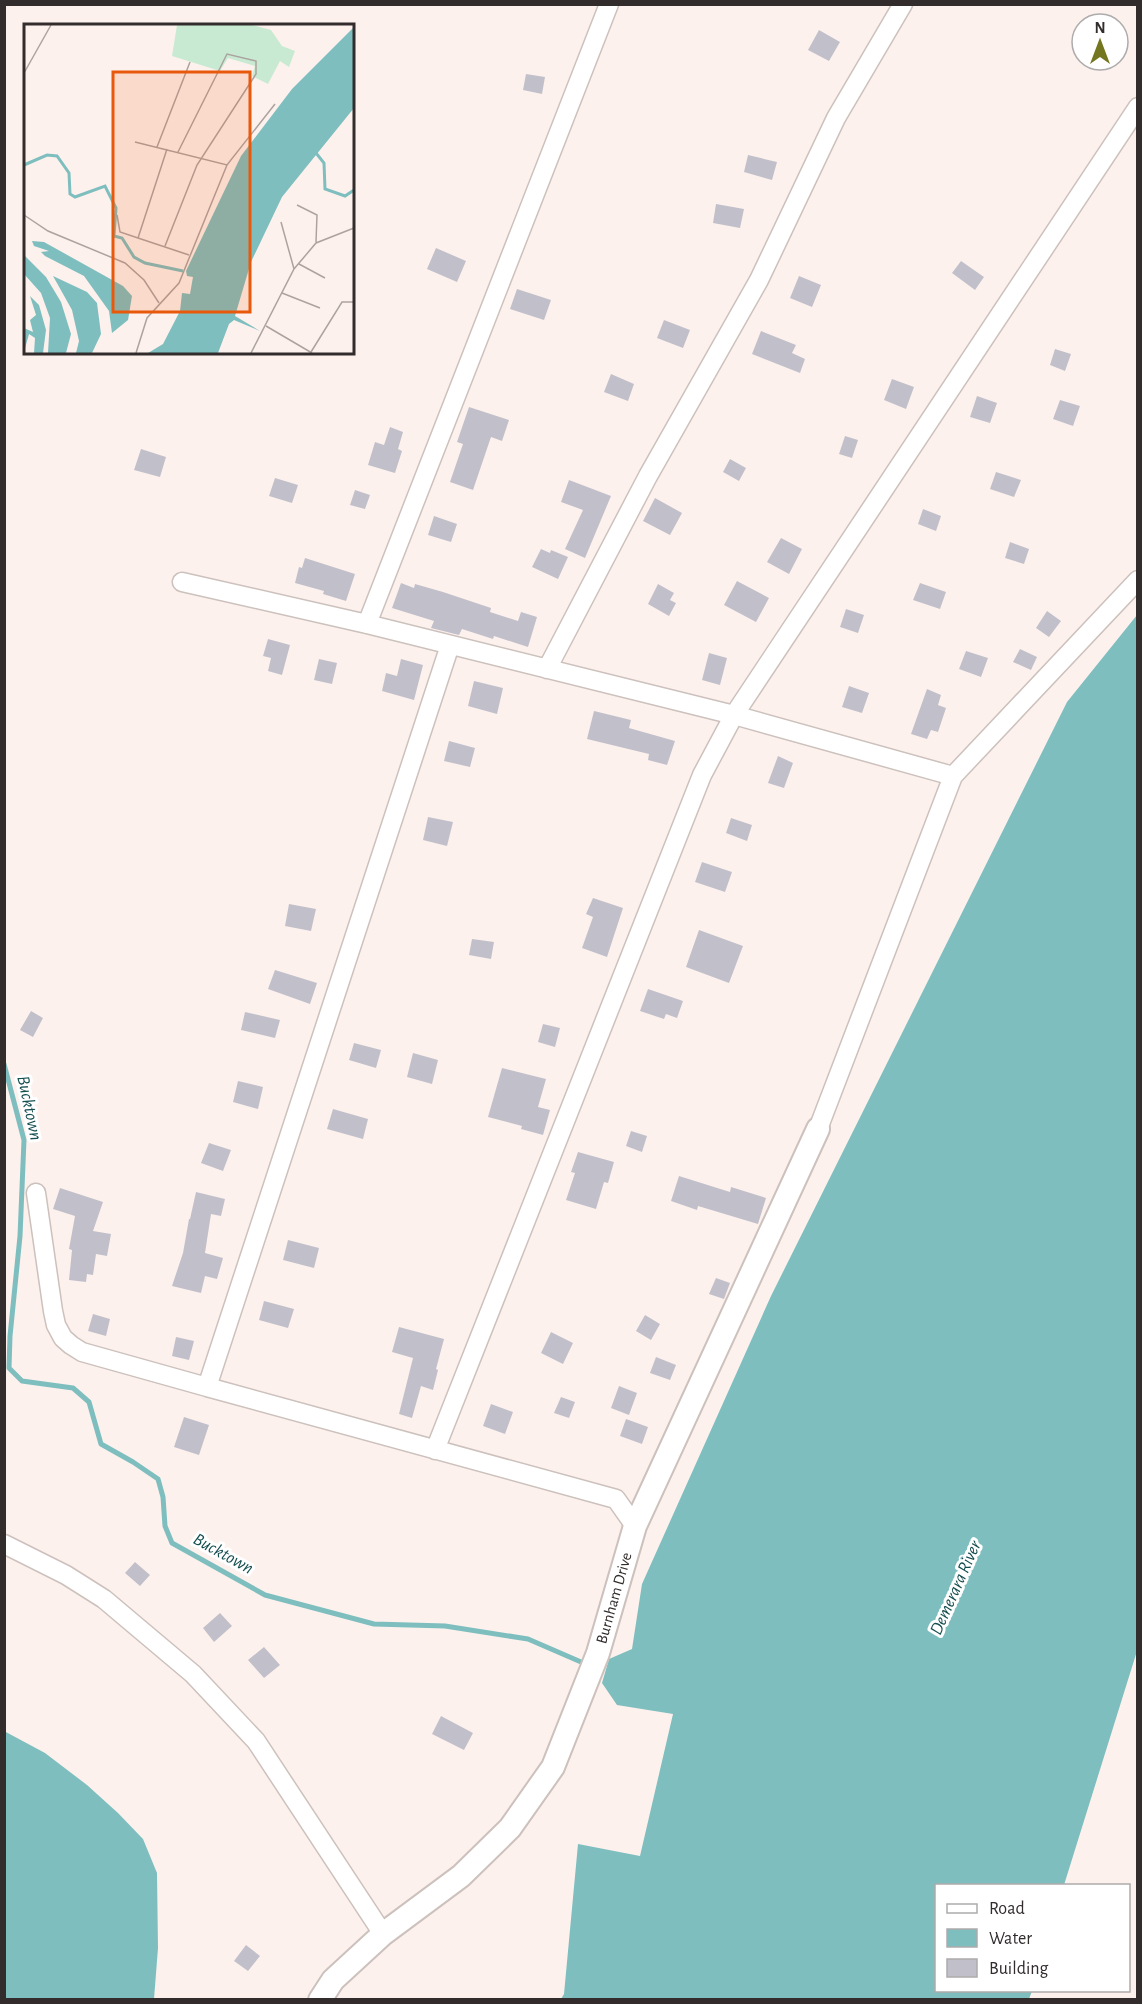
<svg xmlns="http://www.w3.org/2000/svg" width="1142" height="2004" viewBox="0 0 1142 2004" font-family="'Alegreya Sans',sans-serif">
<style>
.water{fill:#7ebebf}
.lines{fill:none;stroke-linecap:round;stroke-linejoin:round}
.stream{stroke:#7ebebf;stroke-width:5}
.building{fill:#c1c0ca}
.minor-casing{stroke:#ccc1bc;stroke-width:21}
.tertiary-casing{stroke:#ccc1bc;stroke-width:26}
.minor{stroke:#fff;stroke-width:18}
.tertiary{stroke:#fff;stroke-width:22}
.labels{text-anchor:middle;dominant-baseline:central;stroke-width:6;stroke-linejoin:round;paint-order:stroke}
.street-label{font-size:16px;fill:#322d2c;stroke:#fff}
.water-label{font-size:18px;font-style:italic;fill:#154e50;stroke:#fff}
.inset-river{fill:none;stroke:#7ebebf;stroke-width:3}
.inset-road{fill:none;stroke:#aca3a0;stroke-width:1.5}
.view{fill:#e8590c;fill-opacity:0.15;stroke:#e8590c;stroke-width:3}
.inset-edge{fill:none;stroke:#322d2c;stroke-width:3}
</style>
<rect width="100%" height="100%" fill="#fdf1ed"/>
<path class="water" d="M 1137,615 L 1137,1651 L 1064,1885 L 936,1886 L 936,1990 L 1032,1991 L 1029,1999 L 561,1999 L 564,1994 L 578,1844 L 640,1856 L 673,1714 L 617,1705 L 602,1683 L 609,1659 L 632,1649 L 642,1584 L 771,1296 L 1067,702 Z
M 4,1731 L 45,1753 L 87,1785 L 118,1813 L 143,1839 L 157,1873 L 158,1948 L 154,1999 L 5,1999 Z"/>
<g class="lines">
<path class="stream" d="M 4,1064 L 24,1140 L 20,1236 L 10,1336 L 9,1368 L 22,1381 L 73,1388 L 89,1402 L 101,1444 L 133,1462 L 158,1479 L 163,1497 L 165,1526 L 172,1543 L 265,1595 L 374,1624 L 445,1626 L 528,1639 L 588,1665"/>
</g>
<path class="building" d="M 819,30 L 840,42 L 829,61 L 808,50 Z
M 526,74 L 545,77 L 542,94 L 523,90 Z
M 748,155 L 777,162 L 772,180 L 744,172 Z
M 716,204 L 744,209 L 740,228 L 713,223 Z
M 436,248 L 466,261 L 457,282 L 427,269 Z
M 961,261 L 984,277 L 975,290 L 952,273 Z
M 799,276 L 821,285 L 812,307 L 790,298 Z
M 517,289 L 551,300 L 544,320 L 510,309 Z
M 664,320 L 690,330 L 683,348 L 657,338 Z
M 761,331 L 796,345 L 792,353 L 805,359 L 800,373 L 752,354 Z
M 1055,349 L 1071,354 L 1065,371 L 1050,365 Z
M 611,374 L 634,384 L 628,401 L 604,392 Z
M 892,379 L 914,387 L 906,409 L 884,400 Z
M 977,396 L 997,403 L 990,423 L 970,417 Z
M 1060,400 L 1080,406 L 1073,426 L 1053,419 Z
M 469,407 L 509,420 L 502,441 L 491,437 L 473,490 L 450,482 L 463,444 L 457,442 Z
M 390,427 L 403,432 L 398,449 L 402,451 L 395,473 L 368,465 L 375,442 L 384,445 Z
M 845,436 L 858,440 L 852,458 L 839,454 Z
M 141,449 L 166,457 L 160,477 L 134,470 Z
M 730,459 L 746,468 L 739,481 L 723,472 Z
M 996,472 L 1021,480 L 1014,497 L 990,489 Z
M 275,478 L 298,485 L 292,503 L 269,496 Z
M 569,480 L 611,496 L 585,558 L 565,549 L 583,510 L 561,502 Z
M 355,490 L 370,495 L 365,509 L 350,505 Z
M 655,498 L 682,513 L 670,535 L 643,521 Z
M 923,509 L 941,516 L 936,531 L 918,524 Z
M 434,516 L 457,524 L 451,542 L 428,535 Z
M 781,538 L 802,549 L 789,574 L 767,562 Z
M 1010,542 L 1029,549 L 1024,564 L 1005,558 Z
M 541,549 L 550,553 L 551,550 L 568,557 L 558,579 L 532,567 Z
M 305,558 L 355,574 L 346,601 L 323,594 L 324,591 L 295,583 L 299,567 L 302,568 Z
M 737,581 L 769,598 L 756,622 L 724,605 Z
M 401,583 L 414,588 L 415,584 L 443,592 L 491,608 L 490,612 L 518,621 L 521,612 L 537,617 L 528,647 L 494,636 L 493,639 L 462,629 L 459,635 L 431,628 L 434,621 L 392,608 Z
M 920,583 L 946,592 L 940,609 L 913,600 Z
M 658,584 L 674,593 L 670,600 L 676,603 L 669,616 L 648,604 Z
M 846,609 L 864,615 L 858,633 L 840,627 Z
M 1047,611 L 1061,621 L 1049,637 L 1036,628 Z
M 268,639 L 290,645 L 282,675 L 268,671 L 271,658 L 263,656 Z
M 1020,649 L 1037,657 L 1031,670 L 1013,662 Z
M 966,651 L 988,658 L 981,677 L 959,669 Z
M 709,653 L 727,658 L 720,685 L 702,680 Z
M 319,659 L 337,663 L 332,684 L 314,680 Z
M 401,659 L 423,665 L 414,700 L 382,691 L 386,673 L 397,676 Z
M 474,681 L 503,688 L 497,714 L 468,706 Z
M 849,686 L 869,693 L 862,713 L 842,707 Z
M 927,689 L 941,695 L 938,705 L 946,708 L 938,732 L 931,730 L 927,739 L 911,734 Z
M 594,711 L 631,720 L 629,728 L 675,741 L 667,765 L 648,760 L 649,754 L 587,739 Z
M 449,741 L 475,748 L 470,767 L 444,761 Z
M 778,756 L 793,763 L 784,788 L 768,783 Z
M 428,817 L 453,822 L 447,846 L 423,840 Z
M 731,818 L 752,825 L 747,841 L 726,833 Z
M 702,862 L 732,872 L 725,892 L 695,882 Z
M 593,898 L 623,908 L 607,957 L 582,948 L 593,917 L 586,914 Z
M 289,904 L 316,909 L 311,931 L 285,926 Z
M 699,930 L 743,946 L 729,983 L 686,967 Z
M 472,939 L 494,942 L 491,959 L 469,955 Z
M 275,970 L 317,983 L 310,1004 L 268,989 Z
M 648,989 L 683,1001 L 677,1018 L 666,1014 L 664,1019 L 640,1011 Z
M 31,1011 L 43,1018 L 33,1037 L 20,1030 Z
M 245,1012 L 280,1020 L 275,1038 L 241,1030 Z
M 543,1024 L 560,1028 L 555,1047 L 538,1042 Z
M 354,1043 L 381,1050 L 376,1068 L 349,1060 Z
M 413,1053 L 438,1060 L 432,1084 L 407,1077 Z
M 502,1068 L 546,1079 L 538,1107 L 550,1110 L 543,1135 L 521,1129 L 522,1126 L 488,1117 Z
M 238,1081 L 263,1087 L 258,1109 L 233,1102 Z
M 333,1109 L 368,1119 L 363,1139 L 327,1129 Z
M 631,1131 L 647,1136 L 642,1152 L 626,1146 Z
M 209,1143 L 231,1150 L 223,1171 L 201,1163 Z
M 578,1152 L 614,1162 L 608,1183 L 604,1182 L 596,1209 L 566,1200 L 575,1173 L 571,1172 Z
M 679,1176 L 730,1192 L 731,1187 L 766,1198 L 758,1224 L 698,1206 L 697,1210 L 671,1201 Z
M 60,1188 L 103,1202 L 93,1231 L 111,1234 L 107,1256 L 96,1254 L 93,1275 L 87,1274 L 86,1282 L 69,1280 L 72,1250 L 69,1249 L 75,1216 L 53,1209 Z
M 196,1192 L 225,1199 L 221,1216 L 211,1214 L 205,1253 L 223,1258 L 217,1279 L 205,1276 L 201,1293 L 172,1286 L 183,1253 L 189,1219 L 190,1219 Z
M 288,1240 L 319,1248 L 314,1268 L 283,1260 Z
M 716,1278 L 730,1283 L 724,1299 L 709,1294 Z
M 264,1301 L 294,1309 L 288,1328 L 259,1320 Z
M 93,1314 L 110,1319 L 106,1336 L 88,1331 Z
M 645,1315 L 660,1324 L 651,1340 L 636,1331 Z
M 399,1327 L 444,1339 L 436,1369 L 438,1370 L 433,1390 L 421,1386 L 412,1418 L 399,1414 L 413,1358 L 392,1352 Z
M 551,1332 L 573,1343 L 563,1364 L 541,1353 Z
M 176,1337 L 194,1341 L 189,1360 L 172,1356 Z
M 656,1357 L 676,1365 L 670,1380 L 650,1373 Z
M 619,1386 L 637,1393 L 629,1415 L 611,1408 Z
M 561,1397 L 575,1402 L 569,1418 L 554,1413 Z
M 491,1404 L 513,1412 L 505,1434 L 483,1426 Z
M 184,1417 L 209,1425 L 199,1455 L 174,1447 Z
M 626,1419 L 648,1427 L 642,1444 L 620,1436 Z
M 135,1562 L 150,1575 L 140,1586 L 125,1573 Z
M 220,1613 L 232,1626 L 214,1642 L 203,1628 Z
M 264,1647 L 280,1665 L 264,1678 L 248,1660 Z
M 441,1716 L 473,1733 L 464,1750 L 432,1734 Z
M 246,1945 L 260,1956 L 248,1971 L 234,1961 Z"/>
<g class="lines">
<defs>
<path id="minor" d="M 182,582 L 367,624 L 734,715 L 953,776 L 1138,580
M 367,624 L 609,4
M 450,645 L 207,1387 L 616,1499 L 635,1526
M 547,669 L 648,476 L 759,280 L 836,118 L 903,4
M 818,1129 L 953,776
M 36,1193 L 53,1311 L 56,1325 L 63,1338 L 71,1345 L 82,1352 L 207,1387
M 435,1450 L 702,775 L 734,715 L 1138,107
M 4,1544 L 66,1575 L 104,1599 L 193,1674 L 256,1741 L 383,1934"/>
<path id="tertiary" d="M 320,2000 L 333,1980 L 383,1934 L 461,1876 L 510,1828 L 553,1767 L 598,1653 L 635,1526 L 818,1129"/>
</defs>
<use href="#minor" class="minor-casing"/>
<use href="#tertiary" class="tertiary-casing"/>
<use href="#minor" class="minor"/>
<use href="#tertiary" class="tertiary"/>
</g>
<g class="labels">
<g class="street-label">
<text transform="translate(614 1598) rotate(-74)">Burnham Drive</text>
</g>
<g class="water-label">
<text transform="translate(29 1108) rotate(78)">Bucktown</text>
<text transform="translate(223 1554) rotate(29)">Bucktown</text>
<text transform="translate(956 1588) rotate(-66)">Demerara River</text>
</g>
</g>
<g transform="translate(24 24)">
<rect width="330" height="330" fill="#fdf1ed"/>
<path d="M 153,1 L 228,1 L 247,6 L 258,22 L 271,27 L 265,43 L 256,37 L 244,60 L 228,52 L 231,42 L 204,34 L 196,47 L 148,32 Z" fill="#c8ead2"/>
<path d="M 330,3 L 330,84 L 258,173 L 227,238 L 211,292 L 236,307 L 210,296 L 205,300 L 194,329 L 124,329 L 139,320 L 156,287 L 158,269 L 166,270 L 169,253 L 163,252 L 162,247 L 217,132 L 268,65 ZM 8,217 L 20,218 L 99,262 L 108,272 L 104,296 L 88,309 L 85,287 L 60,252 L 21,232 L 17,228 L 25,227 L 10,222 ZM 0,231 L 22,253 L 37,278 L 47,310 L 42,329 L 24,329 L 26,294 L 17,269 L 0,250 ZM 29,252 L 63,268 L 73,279 L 77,310 L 68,329 L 52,329 L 55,317 L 48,286 ZM 6,272 L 15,281 L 22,306 L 19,329 L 10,329 L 11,314 L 5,310 L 0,328 L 0,304 L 9,308 L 6,296 L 12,291 Z" fill="#7ebebf"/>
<path class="inset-river" d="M 292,129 L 300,139 L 301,165 L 321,172 L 330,166M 0,141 L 23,131 L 33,132 L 45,149 L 46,170 L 51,173 L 81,162 L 92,184 L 90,212 L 98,214 L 110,233 L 121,239 L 159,247"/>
<path class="inset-road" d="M 0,49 L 27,1M 111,118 L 203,141 L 251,80M 133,123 L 166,38M 143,125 L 114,214 L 165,231M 273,181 L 293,191 L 292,218M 0,191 L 24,207 L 101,239 L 120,256 L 135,279M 93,191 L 96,208 L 114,214M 257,198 L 270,245M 141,222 L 173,141 L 232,50 L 232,37 L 203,30 L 154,128M 275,240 L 301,254M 258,269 L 296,284M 242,302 L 288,329M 287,328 L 318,278 L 330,278M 112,329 L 123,294 L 155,259 L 203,141M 227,329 L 270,245 L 292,219 L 330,204"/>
<path class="view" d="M 89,48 L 226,48 L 226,288 L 89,288 Z"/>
<rect width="330" height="330" class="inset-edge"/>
</g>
<rect width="1142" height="2004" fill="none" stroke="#322d2c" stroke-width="12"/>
<rect x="935" y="1884" width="195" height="108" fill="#ffffff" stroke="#adabab" stroke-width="1.5"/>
<rect x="947" y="1904" width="30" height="9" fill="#ffffff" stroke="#adabab" stroke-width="1.5"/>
<text x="989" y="1914" font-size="18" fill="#322d2c">Road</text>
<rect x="947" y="1929" width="30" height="18" fill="#7ebebf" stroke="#adabab" stroke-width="1.5"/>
<text x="989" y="1944" font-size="18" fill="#322d2c">Water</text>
<rect x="947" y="1959" width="30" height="18" fill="#c1c0ca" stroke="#adabab" stroke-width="1.5"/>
<text x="989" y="1974" font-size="18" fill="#322d2c">Building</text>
<g transform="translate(1100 42)"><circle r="28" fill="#ffffff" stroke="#adabab" stroke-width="1.5"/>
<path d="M0-4.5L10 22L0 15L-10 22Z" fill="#74771f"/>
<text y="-9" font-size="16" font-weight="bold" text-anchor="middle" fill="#322d2c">N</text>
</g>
</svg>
